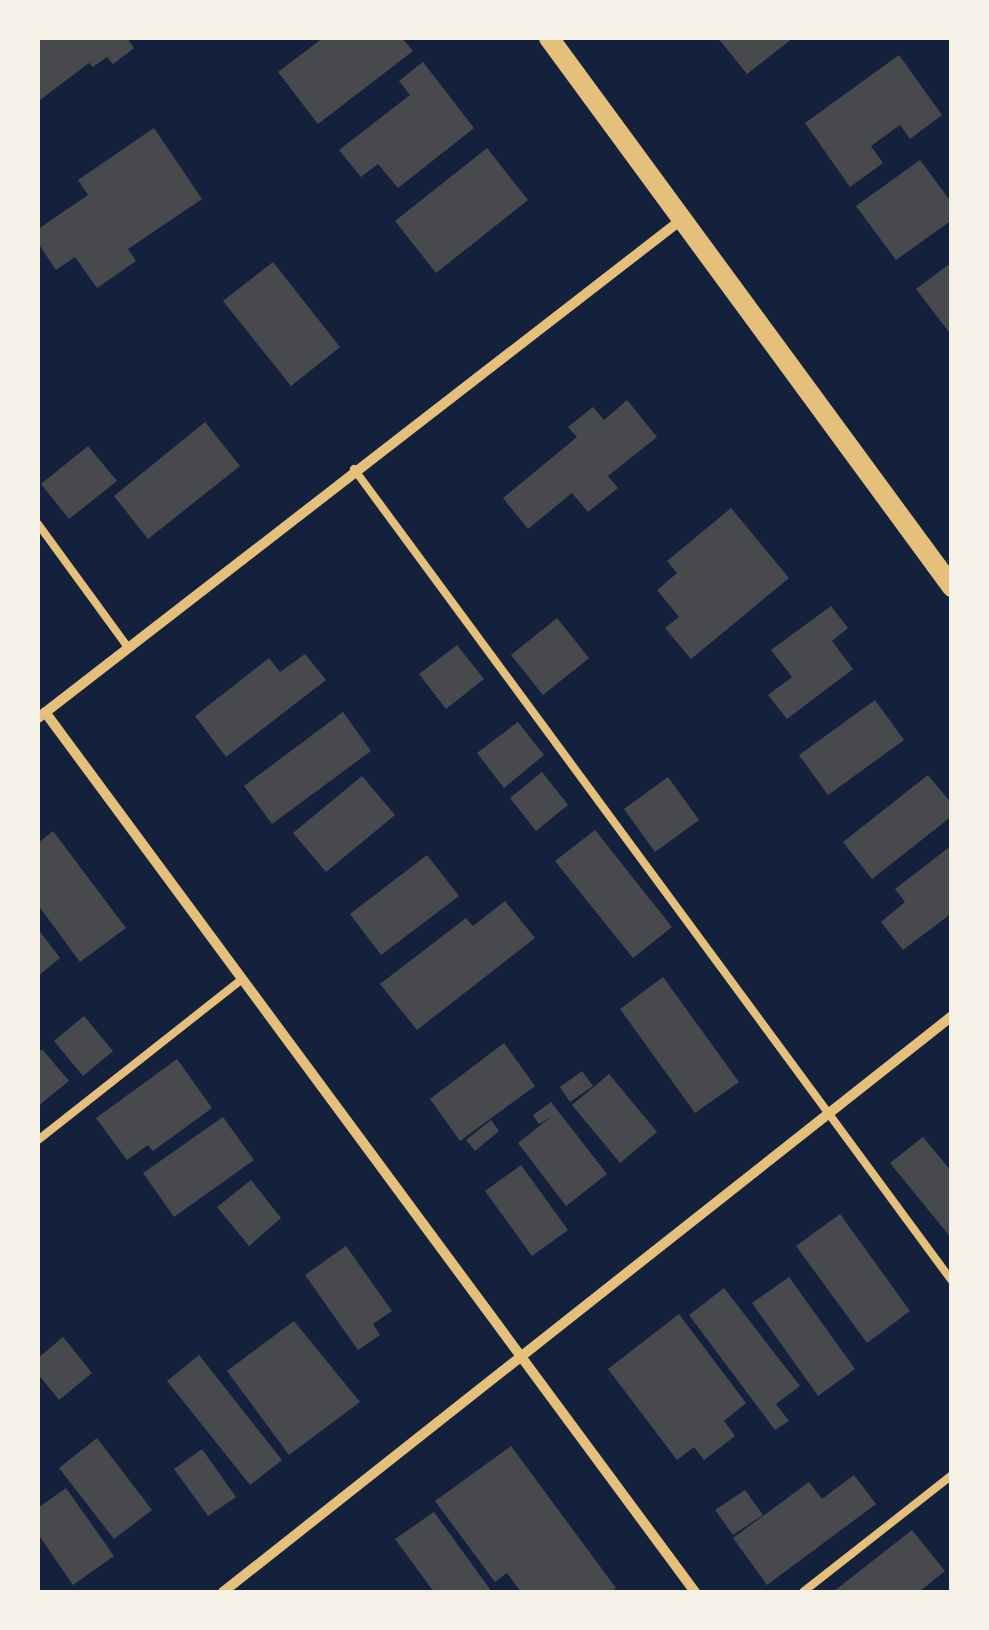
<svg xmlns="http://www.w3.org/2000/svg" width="989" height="1630" viewBox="0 0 989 1630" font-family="'Roboto Condensed',sans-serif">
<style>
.building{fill:#48494c}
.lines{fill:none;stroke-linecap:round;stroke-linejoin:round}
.service{stroke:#e5c07b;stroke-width:8}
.minor{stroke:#e5c07b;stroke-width:10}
.secondary{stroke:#e5c07b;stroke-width:20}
</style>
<rect width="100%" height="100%" fill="#14213d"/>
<path class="building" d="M 38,38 L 127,38 L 134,48 L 113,64 L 107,57 L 93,67 L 89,63 L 40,100 Z
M 323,38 L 402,38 L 413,51 L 318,124 L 278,72 Z
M 718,38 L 793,38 L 747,74 Z
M 899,55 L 942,115 L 910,139 L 900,125 L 871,146 L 883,163 L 850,187 L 805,123 Z
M 423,62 L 474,128 L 398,188 L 378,164 L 361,177 L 339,150 L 410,95 L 399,81 Z
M 154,128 L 202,199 L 128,249 L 136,261 L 97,288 L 75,257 L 56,270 L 38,243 L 38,229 L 88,195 L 78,180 Z
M 487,148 L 528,200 L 436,273 L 395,221 Z
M 920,160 L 952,203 L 952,220 L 896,260 L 856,206 Z
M 273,262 L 340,347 L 291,386 L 223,301 Z
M 952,262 L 952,336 L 916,289 Z
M 627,400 L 657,437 L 608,476 L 618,488 L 588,512 L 572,493 L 528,529 L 503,498 L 577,437 L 568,427 L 593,407 L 604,420 Z
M 205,422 L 240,466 L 148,539 L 114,496 Z
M 88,446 L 117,481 L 69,519 L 41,484 Z
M 731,508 L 789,578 L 691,659 L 665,628 L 679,617 L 657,590 L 677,573 L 667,561 Z
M 831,606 L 848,628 L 832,641 L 853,669 L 787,719 L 768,695 L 792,677 L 771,650 Z
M 557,618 L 589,658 L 543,695 L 511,655 Z
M 457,645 L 484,679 L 446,709 L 419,674 Z
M 305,654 L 326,680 L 226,757 L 195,716 L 269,658 L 280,672 Z
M 875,700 L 904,740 L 828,795 L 799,755 Z
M 343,712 L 371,751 L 272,824 L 244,786 Z
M 518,722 L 544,755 L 504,788 L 477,753 Z
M 542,772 L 568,805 L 536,831 L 510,798 Z
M 928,775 L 952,804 L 952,816 L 872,879 L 843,842 Z
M 362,776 L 395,815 L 326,872 L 293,833 Z
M 668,777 L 699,820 L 655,852 L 624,809 Z
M 595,830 L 672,927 L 633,958 L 555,861 Z
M 53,831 L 126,928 L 80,962 L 38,905 L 38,843 Z
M 952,845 L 952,913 L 903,950 L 881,922 L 905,902 L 895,889 Z
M 427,855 L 459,896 L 381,955 L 350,914 Z
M 505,901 L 535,938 L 417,1030 L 380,984 L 466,918 L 473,926 Z
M 38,929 L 60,958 L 38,976 Z
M 663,977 L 739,1082 L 695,1113 L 620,1009 Z
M 84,1016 L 113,1051 L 83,1076 L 54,1041 Z
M 504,1043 L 535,1086 L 460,1141 L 430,1099 Z
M 42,1049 L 69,1081 L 38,1106 L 38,1053 Z
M 177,1059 L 212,1108 L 153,1151 L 148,1145 L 127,1160 L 96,1118 Z
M 582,1071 L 593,1086 L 570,1102 L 560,1087 Z
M 609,1074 L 657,1132 L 620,1163 L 572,1105 Z
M 551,1102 L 607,1174 L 566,1206 L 518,1143 L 552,1116 L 539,1124 L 533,1115 Z
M 223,1117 L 254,1160 L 174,1217 L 143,1173 Z
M 491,1120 L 499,1131 L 475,1151 L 466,1140 Z
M 923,1137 L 952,1172 L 952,1239 L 890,1163 Z
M 521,1165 L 568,1230 L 532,1256 L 485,1191 Z
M 251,1180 L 281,1218 L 249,1246 L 217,1207 Z
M 840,1214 L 910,1311 L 867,1343 L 796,1246 Z
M 346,1246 L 392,1311 L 373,1324 L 380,1335 L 358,1350 L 305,1275 Z
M 789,1277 L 855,1369 L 818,1396 L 752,1303 Z
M 724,1288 L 800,1386 L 776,1404 L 789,1421 L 775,1430 L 689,1315 Z
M 679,1314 L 746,1403 L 724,1421 L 735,1436 L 704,1460 L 694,1447 L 677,1460 L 608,1369 Z
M 294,1321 L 360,1402 L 289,1455 L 227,1371 Z
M 63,1337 L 92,1373 L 59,1400 L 38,1374 L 38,1358 Z
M 199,1355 L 282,1460 L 250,1485 L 167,1381 Z
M 97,1438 L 152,1510 L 114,1539 L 59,1468 Z
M 511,1446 L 616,1588 L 611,1592 L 521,1592 L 507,1573 L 495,1582 L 435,1501 Z
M 202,1449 L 236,1497 L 208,1516 L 174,1469 Z
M 854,1475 L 876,1504 L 767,1585 L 733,1538 L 809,1482 L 822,1499 Z
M 66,1488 L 114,1556 L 73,1585 L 38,1534 L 38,1508 Z
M 745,1490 L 763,1515 L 733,1535 L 715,1510 Z
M 434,1512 L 492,1592 L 434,1592 L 395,1539 Z
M 912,1530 L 945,1571 L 919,1592 L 833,1592 Z"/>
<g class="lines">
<path class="service" d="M 354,469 L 952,1281
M 38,524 L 127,646
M 38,1140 L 241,980
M 803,1592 L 952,1475"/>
<path class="minor" d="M 45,712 L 695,1592
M 38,718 L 681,220
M 223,1592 L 952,1016"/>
<path class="secondary" d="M 549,38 L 952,587"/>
</g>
<rect width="989" height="1630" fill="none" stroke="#f6f1e7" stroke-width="80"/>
</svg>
